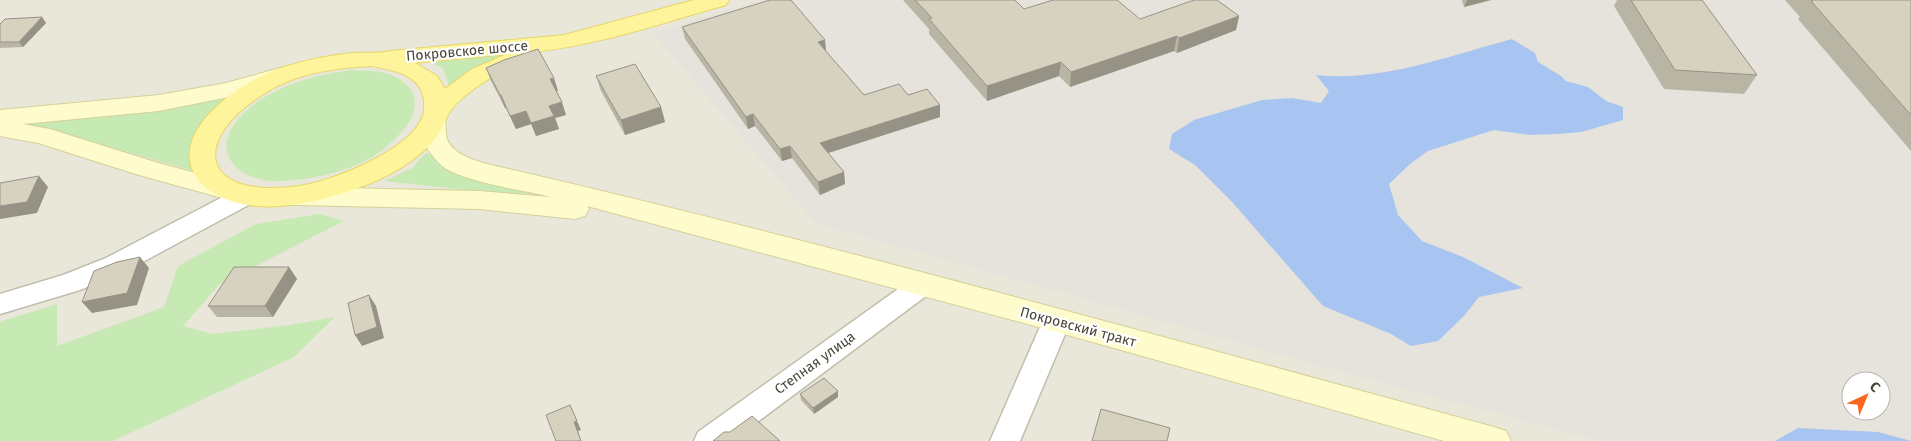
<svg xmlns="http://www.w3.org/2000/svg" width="1911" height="441" viewBox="0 0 1911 441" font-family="'Fira Sans',sans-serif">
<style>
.residential{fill:#e9e7d9;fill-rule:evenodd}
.industrial{fill:#e5e3dc;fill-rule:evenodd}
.green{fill:#c7e9b4}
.water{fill:#a8c5f1}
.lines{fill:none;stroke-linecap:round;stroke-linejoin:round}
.street-casing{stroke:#c1bead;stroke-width:3}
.secondary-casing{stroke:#d5d09a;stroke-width:2}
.primary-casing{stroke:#e4d66a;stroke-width:2}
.street{fill:#fff;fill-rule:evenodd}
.secondary{fill:#fefccc;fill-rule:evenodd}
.primary{fill:#fef49b;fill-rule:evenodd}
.wall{fill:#b9b5a5}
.shaded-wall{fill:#969386}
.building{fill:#d7d2c0;stroke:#969386}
.labels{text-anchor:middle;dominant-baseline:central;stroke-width:4.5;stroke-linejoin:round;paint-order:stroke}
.street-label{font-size:14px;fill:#4a4638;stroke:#fff}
</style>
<rect width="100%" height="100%" fill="#f5f4eb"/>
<path class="residential" d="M 0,0 L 1911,0 L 1911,441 L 0,441 ZM 1851,381 L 1881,381 L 1881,411 L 1851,411 Z"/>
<path class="industrial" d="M 757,0 L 1911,0 L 1911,441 L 1599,441 L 1317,365 L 816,223 L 653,33 ZM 1851,381 L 1881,381 L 1881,411 L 1851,411 Z"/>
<path class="green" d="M 525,47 L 449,86 L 443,68 L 422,59 Z
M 351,70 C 367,71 386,70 399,79 C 437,103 398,141 372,157 C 345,173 313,179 282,181 C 271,182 256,179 246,174 C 205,151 237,113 265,97 C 292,81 321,74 351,70 Z
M 245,86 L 210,116 L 191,170 L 23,123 Z
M 426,153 L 537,198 L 384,181 L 412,168 Z
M 320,214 L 344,221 L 220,284 L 183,326 L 213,334 L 290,325 L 335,317 L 294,357 L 113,441 L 0,441 L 0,323 L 2,321 L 57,304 L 57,346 L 164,307 L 178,266 L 256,224 Z"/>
<path class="water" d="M 1512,39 L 1535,53 L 1538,62 L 1561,76 L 1566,81 L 1588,87 L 1606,101 L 1623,107 L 1623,120 L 1581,132 L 1558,134 L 1529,135 L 1494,130 L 1428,151 L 1410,164 L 1389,184 L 1398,215 L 1422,241 L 1463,257 L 1523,288 L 1479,297 L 1464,316 L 1438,341 L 1411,346 L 1391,334 L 1323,306 L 1233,203 L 1195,165 L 1169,149 L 1172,134 L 1194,120 L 1262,100 L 1292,98 L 1321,103 L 1329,91 L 1316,75 C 1382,82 1448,56 1512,39 Z
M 1798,428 L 1878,432 L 1911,441 L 1775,441 Z"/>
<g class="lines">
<defs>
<path id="street" d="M 245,188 L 254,190 L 257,196 L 254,202 L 124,272 L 80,290 L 0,314 L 0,294 L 63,275 L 106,258 L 236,190 Z
M 921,276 L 930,279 L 934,286 L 930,293 L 732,441 L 694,441 L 698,432 L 912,279 Z
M 1057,309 L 1067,313 L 1071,320 L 1020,441 L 990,441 L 1043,320 L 1047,313 Z"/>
<path id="secondary" d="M 280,68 L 288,70 L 292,75 L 288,80 L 229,97 L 159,111 L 23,124 L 50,129 L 155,162 L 235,184 L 239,190 L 235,196 L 226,199 L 139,175 L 38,143 L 0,136 L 0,110 L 159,95 L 226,83 Z
M 434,112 L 443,114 C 447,122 445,126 446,134 C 447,152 473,160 487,164 C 825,242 1159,336 1494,427 L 1506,431 L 1511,441 L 1444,441 L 1057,332 L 587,206 L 589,209 L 585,216 L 575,219 L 479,209 L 294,205 L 285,203 L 281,196 L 285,189 L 294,187 L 479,191 L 551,197 C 518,189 481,185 450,171 C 438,165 431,154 424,143 C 419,134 419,123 425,114 Z"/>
<path id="primary" d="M 694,0 L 729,0 L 726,5 C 661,23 598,46 531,52 L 534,56 L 530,61 C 509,70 488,77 470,92 C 463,97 453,106 449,113 C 444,122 441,132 434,140 C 408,171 364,188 326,198 C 292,207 251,212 219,196 C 209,191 202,185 196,177 C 173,140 216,103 245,85 C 277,65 316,57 353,53 C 366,52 378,54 390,51 L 564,35 ZM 507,54 L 472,69 L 445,89 L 437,76 L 415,63 ZM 371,66 C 392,70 421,74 424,100 C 424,105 425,113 422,118 C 408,151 333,181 299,186 C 196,200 189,136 272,89 C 303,72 337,68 371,66 Z"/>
</defs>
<use href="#street" class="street-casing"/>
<use href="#secondary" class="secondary-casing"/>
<use href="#primary" class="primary-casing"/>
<use href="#street" class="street"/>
<use href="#secondary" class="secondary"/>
<use href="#primary" class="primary"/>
</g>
<path class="wall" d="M 903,0 L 1015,0 L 1024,9 L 1140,19 L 1239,16 L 1236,30 L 1177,53 L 1174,51 L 1070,87 L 1059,76 L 987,101 L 929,34 L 929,29 Z
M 1462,0 L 1491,0 L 1464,7 Z
M 1617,0 L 1702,0 L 1757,75 L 1744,94 L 1664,89 L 1614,6 Z
M 1785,0 L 1911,0 L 1911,151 L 1798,19 L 1800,17 Z
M 42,17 L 46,23 L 23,47 L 0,48 L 0,24 Z
M 682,27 L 825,40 L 826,52 L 864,95 L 908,95 L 940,105 L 940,117 L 828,153 L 844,172 L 845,184 L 820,195 L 792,158 L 782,161 L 755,126 L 748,129 L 685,39 Z
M 486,68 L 558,91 L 556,91 L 566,115 L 555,118 L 559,129 L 536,136 L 531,124 L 516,129 L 506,108 L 505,108 L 491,81 Z
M 596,76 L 661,107 L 665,122 L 625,135 L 601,91 Z
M 289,267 L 297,279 L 273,317 L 217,317 L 208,306 Z
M 800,394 L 838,397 L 814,414 L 801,400 Z"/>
<path class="shaded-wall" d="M 1467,0 L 1491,0 L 1464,7 Z
M 1239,16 L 1236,30 L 1177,53 L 1179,38 Z
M 42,17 L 46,23 L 23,47 L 19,42 Z
M 1177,36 L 1174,51 L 1070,87 L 1071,72 Z
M 825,40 L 826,52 L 818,42 Z
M 1061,62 L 1059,76 L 987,101 L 987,86 Z
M 554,78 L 558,91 L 554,92 L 550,79 Z
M 500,95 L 501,95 L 506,108 L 505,108 Z
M 562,102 L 566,115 L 555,118 L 559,129 L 536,136 L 531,123 L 549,106 Z
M 940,105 L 940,117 L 822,155 L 820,143 Z
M 661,107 L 665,122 L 625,135 L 621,120 Z
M 526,111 L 531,124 L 516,129 L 510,116 Z
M 753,114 L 755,126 L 748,129 L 746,117 Z
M 790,146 L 792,158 L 782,161 L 780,149 Z
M 844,172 L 845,184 L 820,195 L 818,182 Z
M 39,176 L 48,187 L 37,213 L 0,219 L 0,206 Z
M 140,257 L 149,268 L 137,305 L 92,313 L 82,302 Z
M 289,267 L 297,279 L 273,317 L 265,306 Z
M 369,295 L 376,306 L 384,338 L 362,346 L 355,335 Z
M 838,391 L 838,397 L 814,414 L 813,408 Z
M 570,405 L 581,430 L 578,431 L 581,441 L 574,422 Z"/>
<path class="building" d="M 770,0 L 791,0 L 825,40 L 818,42 L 864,95 L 899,84 L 908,95 L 927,89 L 940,105 L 820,143 L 844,172 L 818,182 L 790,146 L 780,149 L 753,114 L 746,117 L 682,27 Z
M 915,0 L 1015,0 L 1024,9 L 1053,0 L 1117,0 L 1140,19 L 1194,0 L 1217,0 L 1239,16 L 1179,38 L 1177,36 L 1071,72 L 1061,62 L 987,86 L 929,19 L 932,18 Z
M 1631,0 L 1702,0 L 1757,75 L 1675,70 Z
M 1812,0 L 1911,0 L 1911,115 L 1811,1 L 1813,1 Z
M 42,17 L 19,42 L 0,42 L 0,24 L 5,19 Z
M 538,49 L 554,78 L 550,79 L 562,102 L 549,106 L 554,116 L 531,123 L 526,111 L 510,116 L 501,95 L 500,95 L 486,68 L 504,60 Z
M 635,64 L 661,107 L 621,120 L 596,76 Z
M 39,176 L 27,202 L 0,206 L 0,183 Z
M 140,257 L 127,293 L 82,302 L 94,271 L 117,262 Z
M 234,267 L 289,267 L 265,306 L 208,306 Z
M 369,295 L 377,327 L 355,335 L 348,303 Z
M 824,378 L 838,391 L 813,408 L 800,394 Z
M 570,405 L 577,421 L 574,422 L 581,441 L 556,441 L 546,415 Z
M 1101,409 L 1170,428 L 1167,441 L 1092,441 Z
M 752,416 L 780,441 L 713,441 L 724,432 L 730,432 Z"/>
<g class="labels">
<g class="street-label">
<text transform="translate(467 51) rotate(-5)">Покровское шоссе</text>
<text transform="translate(1078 327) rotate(15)">Покровский тракт</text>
<text transform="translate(815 363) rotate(-36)">Степная улица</text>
</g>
</g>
<g transform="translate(1866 396) rotate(44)"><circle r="24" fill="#ffffff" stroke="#b7b5af"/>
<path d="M0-4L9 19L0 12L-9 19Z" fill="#f9681e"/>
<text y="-8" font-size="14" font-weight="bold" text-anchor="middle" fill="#4a4638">С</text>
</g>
</svg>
